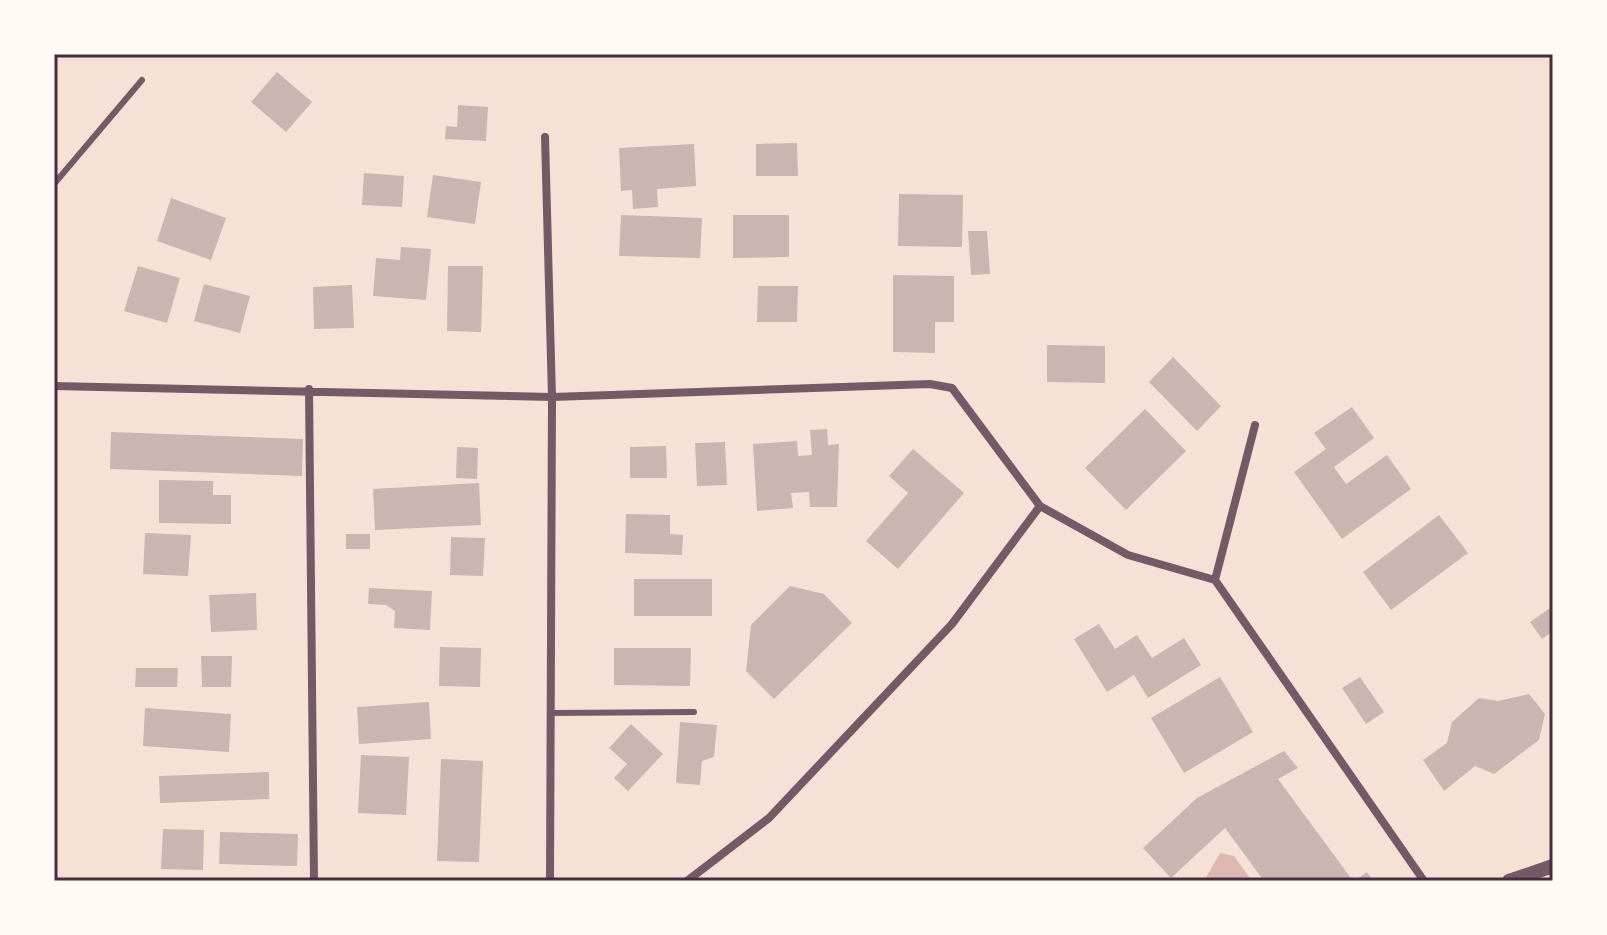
<svg xmlns="http://www.w3.org/2000/svg" width="1607" height="935" viewBox="0 0 1607 935" font-family="'Times New Roman',serif">
<style>
.water{fill:#dcb8b0}
.building{fill:#ccb4b1}
.lines{fill:none;stroke-linecap:round;stroke-linejoin:round}
.service{stroke:#755966;stroke-width:6}
.minor{stroke:#755966;stroke-width:8}
.tertiary{stroke:#755966;stroke-width:14}
.neatline{fill:none;stroke:#4a2c40;stroke-width:3}
</style>
<rect width="100%" height="100%" fill="#f7e1d7"/>
<path class="water" d="M 1220,853 L 1234,856 L 1252,881 L 1204,881 Z"/>
<path class="building" d="M 277,72 L 312,102 L 286,132 L 251,102 Z
M 458,105 L 488,107 L 486,141 L 445,139 L 446,126 L 457,127 Z
M 797,143 L 798,176 L 756,176 L 756,144 Z
M 694,144 L 696,186 L 657,189 L 658,207 L 633,209 L 632,190 L 621,191 L 619,148 Z
M 364,173 L 404,176 L 402,207 L 362,205 Z
M 433,175 L 481,182 L 475,224 L 427,217 Z
M 899,194 L 963,195 L 962,247 L 898,246 Z
M 171,198 L 226,218 L 211,260 L 157,241 Z
M 621,215 L 702,218 L 700,258 L 619,256 Z
M 733,215 L 789,215 L 789,257 L 733,258 Z
M 968,231 L 987,231 L 990,274 L 971,275 Z
M 401,247 L 431,249 L 426,300 L 373,296 L 376,258 L 400,260 Z
M 138,266 L 180,278 L 167,323 L 124,311 Z
M 448,266 L 483,266 L 481,332 L 447,331 Z
M 893,275 L 954,276 L 954,322 L 935,322 L 935,353 L 893,352 Z
M 204,284 L 250,296 L 240,333 L 194,321 Z
M 352,285 L 354,328 L 314,329 L 313,287 Z
M 758,286 L 798,286 L 797,322 L 757,322 Z
M 1047,345 L 1105,346 L 1105,383 L 1047,382 Z
M 1173,357 L 1221,406 L 1197,431 L 1149,382 Z
M 1352,407 L 1374,438 L 1334,467 L 1346,484 L 1387,455 L 1411,489 L 1342,539 L 1294,472 L 1326,449 L 1314,433 Z
M 1145,409 L 1186,451 L 1126,510 L 1085,468 Z
M 827,429 L 828,445 L 839,444 L 837,507 L 810,507 L 809,492 L 791,493 L 793,508 L 757,511 L 753,444 L 797,441 L 798,456 L 812,455 L 810,430 Z
M 111,432 L 303,439 L 302,476 L 110,469 Z
M 725,442 L 727,485 L 697,486 L 695,443 Z
M 666,446 L 667,478 L 630,478 L 630,447 Z
M 457,447 L 478,448 L 477,479 L 456,478 Z
M 913,449 L 964,493 L 898,569 L 866,541 L 908,493 L 889,476 Z
M 159,480 L 213,481 L 213,495 L 231,495 L 231,524 L 159,523 Z
M 479,483 L 481,525 L 375,530 L 373,489 Z
M 626,514 L 670,515 L 670,534 L 683,535 L 682,555 L 625,553 Z
M 1439,515 L 1468,553 L 1391,610 L 1363,572 Z
M 145,533 L 191,535 L 188,576 L 143,574 Z
M 346,534 L 370,534 L 370,549 L 346,549 Z
M 451,537 L 485,538 L 483,576 L 450,575 Z
M 634,579 L 712,579 L 712,616 L 634,616 Z
M 790,586 L 824,594 L 852,623 L 774,699 L 746,671 L 751,625 Z
M 369,588 L 432,591 L 430,630 L 394,628 L 395,611 L 386,605 L 368,604 Z
M 256,593 L 257,630 L 211,632 L 209,595 Z
M 1550,608 L 1553,631 L 1542,639 L 1530,622 Z
M 1099,624 L 1115,649 L 1137,635 L 1152,658 L 1184,638 L 1201,665 L 1148,698 L 1134,675 L 1107,692 L 1074,639 Z
M 440,647 L 481,648 L 480,687 L 439,686 Z
M 614,648 L 691,648 L 690,686 L 614,685 Z
M 201,656 L 232,656 L 231,687 L 202,687 Z
M 136,668 L 178,668 L 177,687 L 135,687 Z
M 1220,677 L 1253,732 L 1184,773 L 1151,718 Z
M 1360,677 L 1384,712 L 1366,724 L 1342,688 Z
M 1529,694 L 1545,714 L 1539,740 L 1494,774 L 1475,766 L 1444,791 L 1423,760 L 1447,743 L 1452,722 L 1479,698 L 1498,701 Z
M 429,702 L 431,739 L 359,744 L 357,707 Z
M 145,708 L 231,714 L 229,752 L 143,746 Z
M 680,722 L 717,725 L 714,757 L 702,761 L 700,785 L 676,783 Z
M 631,724 L 663,754 L 628,791 L 614,778 L 627,764 L 609,748 Z
M 1284,751 L 1298,768 L 1278,779 L 1353,881 L 1264,881 L 1225,828 L 1171,878 L 1143,848 L 1197,798 Z
M 361,755 L 409,757 L 406,815 L 358,813 Z
M 441,759 L 483,761 L 479,862 L 437,861 Z
M 269,772 L 269,799 L 160,803 L 159,776 Z
M 163,829 L 204,830 L 203,870 L 161,869 Z
M 220,832 L 298,834 L 297,866 L 219,864 Z
M 1367,872 L 1373,881 L 1354,881 Z"/>
<g class="lines">
<path class="service" d="M 54,184 L 142,80
M 551,713 L 694,712"/>
<path class="minor" d="M 545,137 L 552,397 L 550,881
M 54,386 L 552,397 L 930,384 L 952,388 L 1040,506 L 1128,555 L 1215,580 L 1424,881
M 309,389 L 314,881
M 1215,580 L 1255,425
M 687,881 L 769,818 L 952,624 L 1040,506"/>
<path class="tertiary" d="M 1509,881 L 1553,866"/>
</g>
<rect width="1607" height="935" fill="none" stroke="#fffaf5" stroke-width="112"/>
<rect x="56" y="56" width="1495" height="823" class="neatline"/>
</svg>
